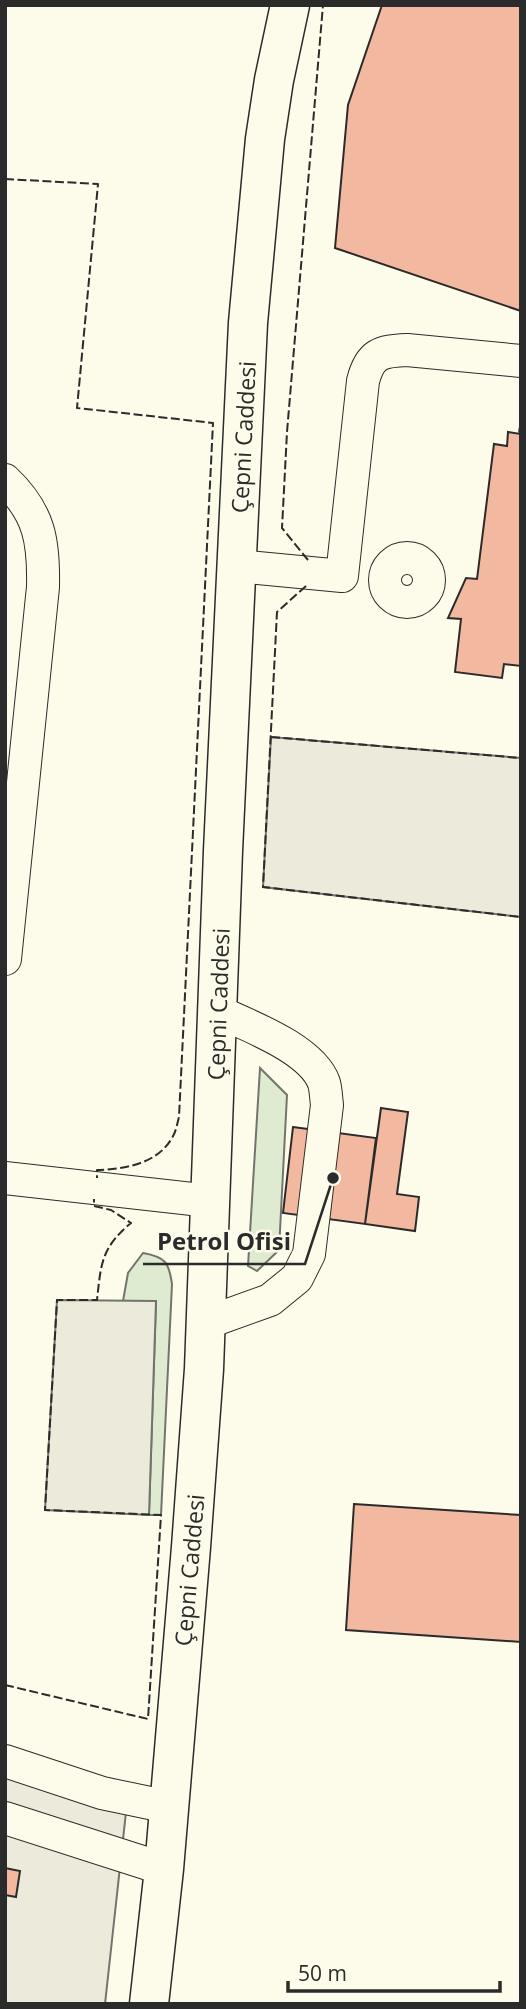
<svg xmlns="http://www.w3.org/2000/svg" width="526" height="2009" viewBox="0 0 526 2009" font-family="'Open Sans',sans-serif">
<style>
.green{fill:#deebd1;stroke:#74746e;stroke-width:2}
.parking{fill:#eceadb;stroke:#74746e;stroke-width:2}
.building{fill:#f2b8a0;stroke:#2b2b2b;stroke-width:2}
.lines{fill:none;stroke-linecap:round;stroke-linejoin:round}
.minor-casing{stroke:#2b2b2b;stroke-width:34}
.major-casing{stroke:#2b2b2b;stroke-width:41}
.path{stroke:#6a6964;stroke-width:4.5;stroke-dasharray:5 3.5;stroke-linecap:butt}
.minor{stroke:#fdfbea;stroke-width:32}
.major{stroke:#fdfbea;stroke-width:38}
.fence{stroke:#2b2b2b;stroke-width:2;stroke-dasharray:9 3.5;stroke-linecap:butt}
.labels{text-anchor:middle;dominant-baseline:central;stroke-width:5;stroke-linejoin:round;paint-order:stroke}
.street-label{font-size:23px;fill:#2b2b2b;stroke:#fdfbea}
.leader{fill:none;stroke:#2b2b2b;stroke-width:2.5}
.callout-dot{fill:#2b2b2b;stroke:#fdfbea;stroke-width:2.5}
.callout-label{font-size:24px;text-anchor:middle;font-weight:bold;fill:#2b2b2b;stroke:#fdfbea;stroke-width:5;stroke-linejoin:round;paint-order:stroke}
</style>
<rect width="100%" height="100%" fill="#fdfbea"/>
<path class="green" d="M 260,1068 L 287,1095 L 279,1250 L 257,1271 L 248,1266 Z
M 143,1253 C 165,1257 169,1262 172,1284 L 161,1515 L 149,1515 L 156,1302 L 123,1301 L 128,1273 Z"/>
<path class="parking" d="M 271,737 L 521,758 L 521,917 L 263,887 Z
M 57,1300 L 156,1301 L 149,1515 L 45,1510 Z
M 5,1773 L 126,1812 L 105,2004 L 5,2004 Z"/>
<path class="building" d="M 382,5 L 521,5 L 521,311 L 335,248 L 348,105 Z
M 508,432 L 521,434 L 521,666 L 504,664 L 502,678 L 455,672 L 461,619 L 448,618 L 466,578 L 477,579 L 494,444 L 507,446 Z
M 381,1108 L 408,1112 L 397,1194 L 419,1197 L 415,1231 L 365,1224 Z
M 293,1127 L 376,1138 L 365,1224 L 283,1213 Z
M 354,1504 L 521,1515 L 521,1642 L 346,1630 Z
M 5,1868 L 20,1871 L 16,1897 L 5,1895 Z"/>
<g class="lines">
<defs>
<path id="minor" d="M 5,480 C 40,513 44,542 43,587 L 5,959
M385 580a22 22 0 1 1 44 0a22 22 0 1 1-44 0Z
M 237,566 L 342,576 L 363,381 C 370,354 380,351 407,350 L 521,361
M 5,1178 L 210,1201
M 206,1323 L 270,1300 L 297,1278 L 309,1254 L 327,1105 C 326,1098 326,1090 324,1083 C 312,1049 249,1026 217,1011
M 5,1761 L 102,1793 L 169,1807
M 5,1818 L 164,1869"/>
<path id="major" d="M 149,2004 L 164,1869 L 191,1547 L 204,1369 L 223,851 L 248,323 L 265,139 L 274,80 L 290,5"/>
</defs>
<use href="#minor" class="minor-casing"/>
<use href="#major" class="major-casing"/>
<path class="path" d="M 520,433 L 521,426"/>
<use href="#minor" class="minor"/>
<use href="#major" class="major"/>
<path class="fence" d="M 5,179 L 98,184 L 77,408 L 213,423 L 179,1117 C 177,1124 176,1132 172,1138 C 157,1164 125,1169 97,1170 L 97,1178
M 308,560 L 282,528 L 287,432 L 323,5
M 306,586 L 277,612 L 263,887 L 521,917
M 271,737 L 521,758
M 5,1685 L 148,1719 L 161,1515 L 45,1510 L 57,1300 L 97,1300 C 101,1264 101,1248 131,1223 L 111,1210 L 94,1206 L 94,1199"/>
</g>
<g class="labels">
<g class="street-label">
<text transform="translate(243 437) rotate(-87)">Çepni Caddesi</text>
<text transform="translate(218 1004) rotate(-88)">Çepni Caddesi</text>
<text transform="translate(189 1570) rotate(-85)">Çepni Caddesi</text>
</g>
</g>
<path class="leader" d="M333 1178L305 1264H143"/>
<circle class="callout-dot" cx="333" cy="1178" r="7"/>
<g class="callout-label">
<text x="224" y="1250">Petrol Ofisi</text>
</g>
<rect width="526" height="2009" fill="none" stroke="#2b2b2b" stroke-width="14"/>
<path d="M288 1981v10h212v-10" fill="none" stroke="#2b2b2b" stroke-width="3.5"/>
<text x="298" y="1981" font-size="21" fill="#2b2b2b" stroke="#fdfbea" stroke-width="5" paint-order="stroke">50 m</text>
</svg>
